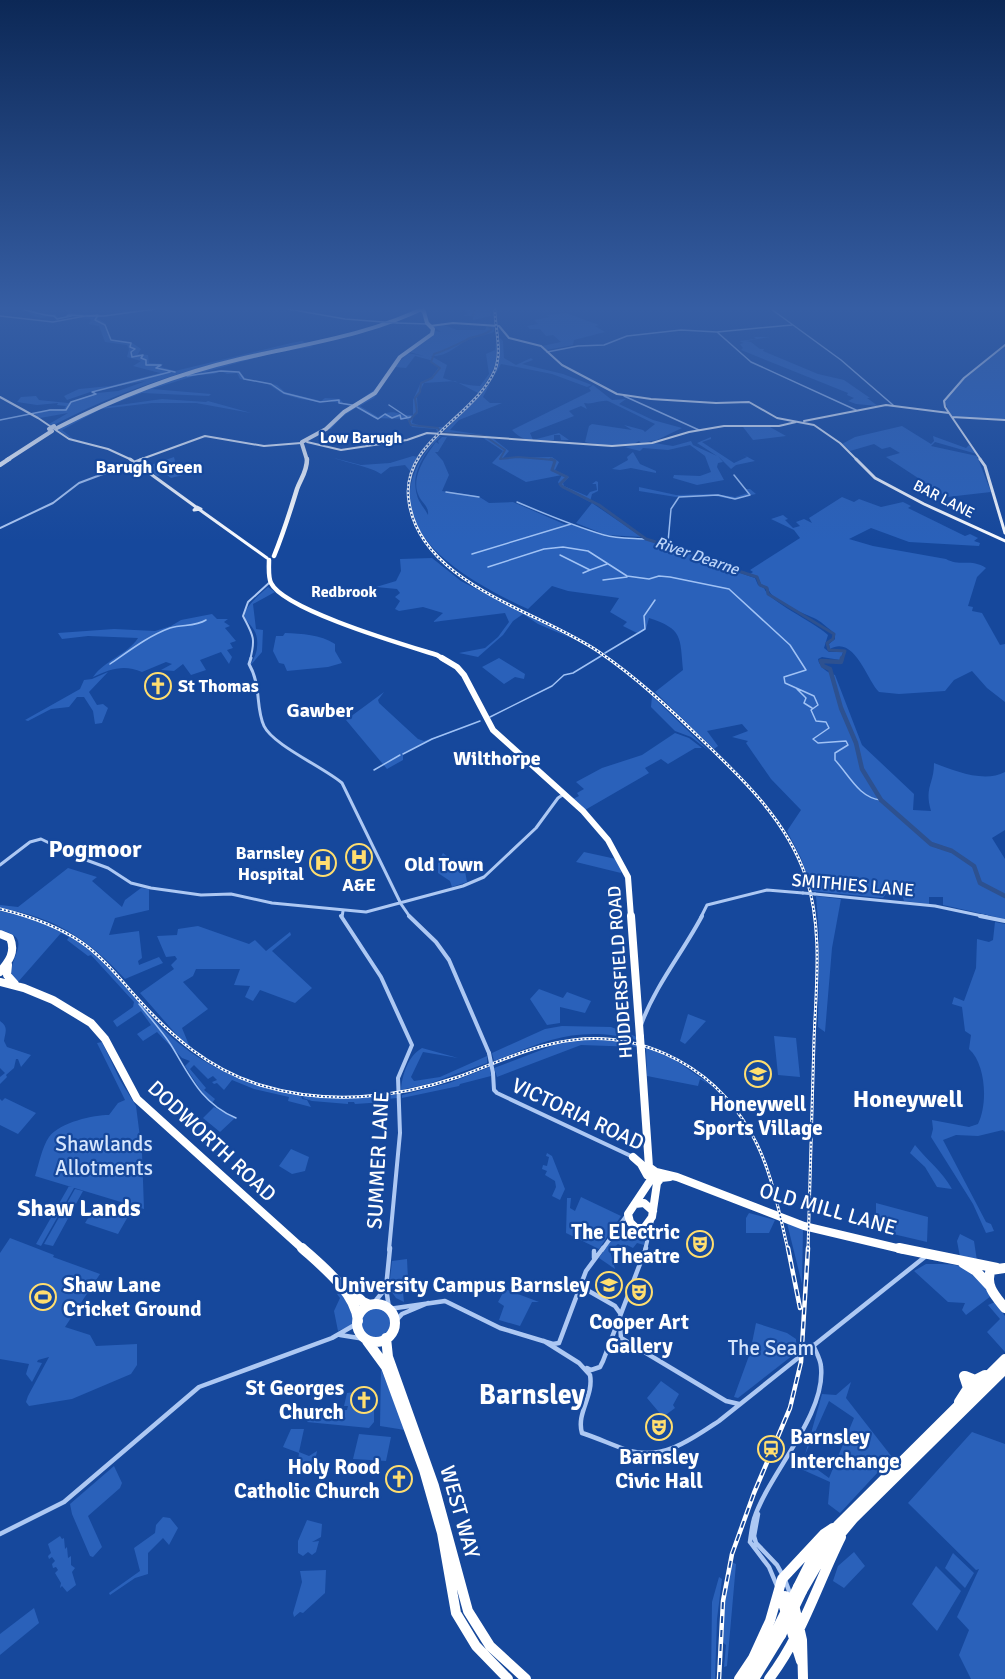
<svg xmlns="http://www.w3.org/2000/svg" width="1005" height="1679" viewBox="0 0 1005 1679" font-family="Signika,sans-serif">
<style>
.green{fill:#2a61ba;fill-rule:evenodd}
.lines{fill:none;stroke-linecap:round;stroke-linejoin:round}
.stream{stroke:#a0c2f5;stroke-width:1.5}
.river-far2{stroke:#2d5190;stroke-width:2}
.river-far1{stroke:#2d5190;stroke-width:3}
.river{stroke:#2d5190;stroke-width:4.5}
.minor-far4{stroke:#adc8f3;stroke-width:1.5}
.minor-far3{stroke:#adc8f3;stroke-width:2}
.minor-far2{stroke:#adc8f3;stroke-width:3}
.minor-far1{stroke:#adc8f3;stroke-width:4}
.minor{stroke:#adc8f3;stroke-width:4.5}
.major-far1{stroke:#f9fbff;stroke-width:2}
.major{stroke:#f9fbff;stroke-width:3}
.highway-far4{stroke:#fff;stroke-width:4}
.highway-far3{stroke:#fff;stroke-width:4.5}
.highway-far2{stroke:#fff;stroke-width:6}
.highway-far1{stroke:#fff;stroke-width:8}
.highway{stroke:#fff;stroke-width:10}
.rail-far1-casing{stroke:#fff;stroke-width:3}
.rail-casing{stroke:#fff;stroke-width:4.5}
.rail-far1{stroke:#16489c;stroke-width:1.5;stroke-dasharray:2;stroke-linecap:butt}
.rail{stroke:#16489c;stroke-width:2;stroke-dasharray:7;stroke-linecap:butt}
.minor-bridge-far2{stroke:#adc8f3;stroke-width:1.5}
.minor-bridge-far1{stroke:#adc8f3;stroke-width:3}
.minor-bridge{stroke:#adc8f3;stroke-width:4}
.highway-bridge-far2{stroke:#fff;stroke-width:4}
.highway-bridge-far1{stroke:#fff;stroke-width:8}
.highway-bridge{stroke:#fff;stroke-width:10}
.labels{text-anchor:middle;dominant-baseline:central;stroke-width:4.5;stroke-linejoin:round;paint-order:stroke}
.far-street-label{font-size:15px;fill:#fff;stroke:#16489c}
.far-neighbourhood-label{font-size:16px;font-weight:bold;fill:#fff;stroke:#16489c}
.far-water-label{font-size:16px;font-style:italic;fill:#bad3f9;stroke:#16489c}
.far-quarter-label{font-size:18px;font-weight:bold;fill:#fff;stroke:#16489c}
.poi-label{font-size:18px;font-weight:bold;fill:#fff;stroke:#16489c;text-anchor:start}
.street-label{font-size:18px;fill:#fff;stroke:#16489c}
.neighbourhood-label{font-size:20px;font-weight:bold;fill:#fff;stroke:#16489c}
.near-poi-label{font-size:21px;font-weight:bold;fill:#fff;stroke:#16489c;text-anchor:end}
.near-street-label{font-size:21px;fill:#fff;stroke:#16489c}
.near-park-label{font-size:21px;fill:#d5e5fd;stroke:#16489c}
.district-label{font-size:24px;font-weight:bold;fill:#fff;stroke:#16489c}
.near-neighbourhood-label{font-size:24px;font-weight:bold;fill:#fff;stroke:#16489c}
.near-district-label{font-size:28px;font-weight:bold;fill:#fff;stroke:#16489c}
</style>
<rect width="100%" height="100%" fill="#16489c"/>
<path class="green" d="M 2,306 L 23,306 L 40,315 L 55,314 L 59,318 L 66,317 L 68,313 L 65,310 L 68,309 L 72,313 L 104,316 L 97,318 L 105,323 L 111,340 L 131,342 L 141,349 L 138,354 L 148,355 L 149,363 L 163,364 L 161,367 L 175,371 L 291,343 L 302,341 L 306,343 C 217,360 133,383 52,426 L 49,424 L 68,413 L 40,418 L 34,414 L 51,409 L 64,409 L 66,406 L 57,405 L 58,403 L 37,405 L 17,402 L 21,397 L 36,396 L 39,400 L 68,403 L 97,393 L 118,391 L 146,381 L 96,390 L 67,400 L 64,396 L 79,389 L 110,386 L 160,373 L 133,366 L 141,361 L 127,357 L 129,349 L 127,345 L 105,342 L 99,326 L 89,324 L 91,319 L 80,318 L 82,317 L 80,316 L 57,319 L 53,316 L 41,318 L 33,316 L 23,308 Z
M 441,306 L 490,306 L 491,316 L 473,320 L 473,316 L 463,316 L 468,314 L 465,310 Z
M 566,313 L 599,325 L 595,326 L 605,332 L 574,340 L 573,345 L 546,350 L 542,346 L 561,342 L 553,335 L 546,336 L 540,329 L 530,329 L 527,326 L 538,324 L 534,320 L 550,317 L 547,315 Z
M 442,324 L 457,330 L 485,330 L 487,326 L 494,326 L 494,332 C 486,335 478,336 470,339 C 456,345 448,357 431,356 L 447,365 L 443,378 C 455,382 468,386 480,386 L 489,374 L 486,354 L 495,350 L 496,343 C 500,362 490,378 478,393 L 455,381 L 424,383 L 417,397 L 418,413 L 413,417 L 412,423 L 425,427 L 445,427 L 438,434 L 436,429 L 412,427 L 407,419 L 374,418 L 357,407 L 342,417 L 331,429 L 327,429 L 347,412 L 379,391 L 374,398 L 360,406 L 378,417 C 394,407 397,416 413,415 L 413,400 L 421,382 L 431,378 L 439,367 L 430,360 L 415,356 L 406,368 L 395,367 L 407,353 L 424,356 L 409,352 L 435,331 L 441,332 L 432,326 Z
M 754,337 L 770,337 L 746,341 L 751,342 L 760,349 L 764,349 L 763,351 L 818,374 L 844,380 L 870,398 L 867,398 L 878,406 L 856,404 L 848,401 L 854,398 L 847,395 L 848,393 L 741,350 L 743,348 L 740,344 L 744,343 L 739,341 L 756,339 Z
M 500,338 L 503,341 L 504,358 L 516,365 L 531,358 L 533,360 L 522,364 L 563,374 L 592,385 L 587,387 L 552,374 L 501,364 L 495,375 L 499,362 Z
M 1005,345 L 1005,420 L 952,417 L 944,401 L 964,378 Z
M 310,346 L 313,347 L 276,352 L 198,374 L 219,370 L 240,372 L 246,379 L 277,385 L 285,392 L 321,401 L 325,398 L 340,399 L 343,403 L 353,405 L 378,387 L 375,392 L 341,413 L 350,406 L 327,400 L 320,402 L 300,399 L 283,394 L 268,384 L 240,379 L 237,373 L 227,374 L 221,371 L 214,374 L 197,375 L 152,389 L 211,394 L 209,396 L 142,393 L 105,407 L 162,399 L 206,402 L 208,401 L 251,413 L 196,403 L 152,403 L 101,409 L 62,430 L 73,439 L 96,445 L 71,439 L 58,430 C 72,419 90,412 107,404 C 172,375 240,359 310,346 Z
M 490,384 L 483,397 L 490,403 L 502,403 L 459,420 L 450,430 L 490,436 L 509,451 L 503,458 L 552,457 L 559,462 L 555,470 L 569,477 L 563,483 L 564,486 L 587,496 L 590,492 L 597,490 L 596,484 L 592,484 L 596,481 L 598,482 L 598,491 L 592,494 L 590,502 L 560,486 L 558,482 L 562,475 L 526,482 L 492,463 L 503,451 L 483,438 L 447,437 L 438,452 L 435,452 L 443,461 L 449,475 L 442,491 L 478,496 L 489,503 L 513,502 L 564,524 L 575,525 L 607,537 L 646,539 L 720,563 L 728,569 L 755,578 L 758,585 L 764,588 C 769,602 813,621 828,635 L 824,648 L 829,652 L 843,652 L 840,660 L 822,657 L 818,659 C 819,667 828,673 835,675 L 862,745 L 914,794 L 913,810 L 931,811 C 924,787 934,785 934,763 C 955,771 984,783 1005,772 L 1005,830 L 992,838 L 1005,859 L 1005,919 L 943,905 L 943,897 L 929,897 L 929,904 L 904,901 L 902,894 L 907,889 L 895,881 L 883,898 L 812,891 L 801,858 L 787,831 L 801,810 L 771,779 L 746,743 L 748,741 L 732,737 L 748,731 L 742,724 L 707,731 L 718,746 L 714,749 L 655,692 L 683,670 C 680,637 683,629 649,618 L 646,629 L 639,634 L 623,626 L 627,622 L 610,612 L 619,598 L 568,591 L 552,586 L 528,609 C 456,576 361,519 439,436 L 441,436 C 426,451 410,472 417,495 C 418,501 425,509 428,515 C 429,505 421,503 418,494 C 411,477 426,455 436,442 L 439,444 L 438,441 L 442,437 L 473,436 L 456,433 L 441,435 Z
M 593,385 L 612,400 L 626,399 L 619,404 L 653,420 L 682,428 L 657,440 L 641,443 L 639,441 C 626,450 600,445 585,442 L 589,426 L 592,424 L 632,430 L 624,425 L 643,430 L 645,432 L 655,424 L 608,401 C 599,400 593,405 584,403 L 587,409 L 581,406 L 569,411 L 574,416 L 530,433 L 533,440 L 559,433 L 569,440 L 561,440 L 560,435 L 554,435 L 554,440 C 536,441 524,443 512,430 L 591,391 L 589,388 Z
M 902,426 L 931,444 L 934,441 L 933,436 L 966,448 L 969,445 L 977,454 L 935,442 L 931,446 L 977,456 L 991,492 L 947,497 L 886,457 L 900,453 L 890,447 L 882,449 L 874,444 L 850,451 L 842,444 L 855,437 Z
M 743,427 L 770,427 L 786,436 L 753,440 Z
M 711,437 L 711,439 L 702,442 L 734,463 L 747,457 L 742,454 L 755,461 L 736,465 L 731,469 L 718,456 L 723,462 L 718,463 L 717,467 L 724,480 L 697,485 L 673,478 L 674,475 L 700,476 L 711,472 L 705,456 L 690,445 L 668,450 L 643,448 L 640,451 L 624,447 L 654,443 L 673,446 L 691,441 L 693,445 L 717,456 L 697,443 Z
M 633,452 L 640,464 L 656,471 L 656,473 L 631,468 L 620,470 L 612,469 L 628,460 L 627,457 Z
M 413,456 L 418,457 L 410,471 L 405,465 L 390,467 L 381,474 C 371,467 348,463 334,458 L 361,465 L 390,463 Z
M 174,457 L 177,470 L 183,475 L 171,478 L 166,474 L 157,476 L 145,467 Z
M 639,487 L 676,495 L 715,494 L 735,497 L 748,493 L 745,489 L 750,489 L 756,494 L 731,499 L 715,496 L 676,497 L 639,491 Z
M 842,497 L 854,502 L 859,499 L 881,507 L 903,502 L 911,506 L 908,508 L 965,536 L 970,534 L 978,538 L 974,541 L 980,543 L 979,546 L 909,542 L 871,528 L 849,539 L 873,546 L 946,559 C 960,567 971,558 986,568 L 977,577 L 968,606 L 973,607 L 972,611 L 982,613 L 1000,645 L 1005,644 L 1005,702 L 987,688 L 972,671 L 954,680 L 945,691 L 899,694 L 879,692 C 867,681 855,635 830,649 L 829,644 L 835,639 L 835,634 C 829,629 823,623 816,619 C 803,613 771,602 768,588 L 761,584 L 758,577 L 750,574 L 753,572 L 750,570 L 800,538 L 794,530 L 771,519 L 783,515 L 788,519 L 785,520 L 793,528 L 800,526 L 796,522 L 804,519 L 812,523 L 809,518 Z
M 592,503 L 642,537 L 606,535 L 576,523 Z
M 432,558 L 461,581 L 573,639 L 538,624 L 523,614 L 513,621 L 503,635 L 478,657 L 459,653 L 485,648 L 498,637 L 509,622 L 505,613 L 433,622 L 443,613 L 423,607 L 399,611 L 395,609 L 400,601 L 395,597 L 400,593 L 397,589 L 376,587 L 396,581 L 401,571 L 400,559 Z
M 268,587 L 275,592 L 253,604 L 256,629 L 263,630 L 262,652 L 250,666 C 253,660 257,653 257,647 C 261,614 220,628 268,587 Z
M 212,614 L 217,619 L 228,619 L 224,622 L 230,626 L 225,628 L 236,641 L 230,643 L 233,648 L 227,650 L 232,657 L 229,664 L 221,652 L 200,660 L 206,670 L 191,675 L 183,664 L 174,671 L 161,670 L 172,664 L 166,662 L 142,672 C 124,664 110,669 93,677 C 105,660 128,654 138,638 L 88,636 L 62,639 L 58,633 L 114,629 L 155,631 L 171,626 L 181,620 Z
M 285,633 C 302,634 320,634 335,644 L 335,651 L 342,663 L 328,667 L 287,671 L 284,664 L 279,663 L 273,651 L 276,636 L 283,636 Z
M 499,658 L 525,674 L 524,679 L 515,677 L 504,684 L 482,667 Z
M 108,672 L 89,692 L 97,705 L 103,704 L 108,708 L 102,723 L 95,724 L 93,711 L 84,697 L 77,697 L 69,707 L 51,709 L 28,721 L 25,720 L 80,689 L 84,680 L 92,679 Z
M 384,692 L 378,700 L 379,703 L 418,739 L 424,741 L 480,722 L 434,739 L 403,754 L 403,760 L 387,769 L 346,720 Z
M 652,696 L 709,751 L 691,737 L 675,731 L 651,707 Z
M 675,733 L 689,738 L 702,748 L 695,748 L 668,764 L 661,759 L 645,768 L 649,773 L 585,810 L 573,799 L 579,796 L 577,793 L 584,789 L 576,782 L 602,768 L 642,755 Z
M 584,852 L 616,859 L 622,871 L 621,873 L 576,862 Z
M 443,853 L 465,871 L 467,882 L 452,887 L 450,881 L 438,873 L 438,862 Z
M 68,868 L 97,877 L 92,881 L 122,907 L 125,900 L 141,888 L 149,889 L 149,910 L 115,918 L 109,935 L 139,931 L 142,958 L 138,961 L 139,965 L 159,957 L 163,963 L 125,979 C 88,939 55,917 0,908 L 0,905 L 18,907 Z
M 816,896 L 841,899 L 832,948 L 825,1032 L 818,1027 L 819,934 Z
M 0,911 C 62,924 89,942 130,990 C 143,1005 155,1022 169,1035 C 206,1069 253,1087 301,1095 L 302,1099 L 307,1100 L 311,1107 L 288,1101 L 289,1097 L 254,1089 L 232,1080 L 224,1090 L 217,1083 L 214,1084 L 212,1082 L 217,1080 L 213,1076 L 208,1079 L 194,1065 L 190,1069 L 206,1088 L 204,1090 L 215,1099 L 212,1103 L 207,1100 L 185,1066 L 190,1061 L 182,1058 L 157,1032 L 143,1041 L 137,1034 L 151,1025 L 141,1011 L 117,1027 L 113,1021 L 133,1007 L 134,1002 L 91,955 L 88,956 L 67,940 L 69,937 L 61,933 L 18,982 L 13,979 C 4,960 38,938 0,930 Z
M 995,922 L 1005,924 L 1005,1132 L 1003,1130 L 978,1136 L 956,1135 L 943,1140 L 986,1222 L 991,1224 L 994,1231 L 986,1233 L 973,1204 L 931,1137 L 933,1129 L 932,1120 L 969,1127 L 978,1124 C 988,1104 986,1064 969,1049 L 971,1035 L 965,1031 L 962,1007 L 952,1004 L 954,997 L 964,1001 L 976,968 L 977,939 L 989,942 L 993,940 Z
M 198,926 L 249,944 L 255,940 L 266,951 L 290,932 L 291,935 L 272,951 L 312,988 L 295,1003 L 260,990 L 253,1001 L 245,997 L 250,986 L 234,985 L 240,969 L 196,969 L 193,976 L 183,982 L 208,1009 L 182,1028 L 189,1045 L 182,1041 L 140,993 L 174,969 L 171,965 L 177,959 L 175,956 L 166,957 L 157,936 L 177,935 L 178,929 Z
M 539,989 L 563,998 L 567,992 L 591,1001 L 585,1013 L 560,1007 L 560,1023 L 547,1025 L 530,999 Z
M 688,1014 L 706,1021 L 685,1044 L 680,1041 Z
M 0,1021 C 9,1027 5,1033 4,1041 L 7,1047 L 31,1055 L 21,1067 L 18,1059 L 16,1059 L 14,1068 L 6,1075 L 7,1077 L 0,1084 L 0,1077 L 5,1073 L 0,1068 Z
M 562,1026 L 611,1027 L 637,1037 L 637,1040 C 579,1025 547,1040 494,1061 L 492,1053 L 545,1029 Z
M 774,1036 L 796,1038 L 800,1077 L 778,1075 Z
M 585,1039 L 637,1042 L 638,1047 L 581,1045 L 497,1077 L 494,1068 L 562,1042 Z
M 102,1042 L 120,1080 L 136,1106 L 142,1153 L 144,1209 L 35,1176 C 39,1164 42,1147 49,1137 C 60,1122 94,1115 109,1115 L 118,1103 L 125,1100 L 97,1043 Z
M 646,1047 L 675,1060 L 714,1087 L 700,1079 L 698,1086 L 647,1076 Z
M 422,1048 L 458,1058 L 423,1052 L 411,1077 L 414,1081 L 440,1077 L 487,1056 L 487,1063 L 431,1083 L 401,1090 C 402,1075 408,1056 422,1048 Z
M 490,1067 L 491,1076 L 460,1084 L 459,1086 L 402,1098 L 402,1095 L 449,1083 Z
M 396,1095 L 397,1098 L 387,1099 L 385,1102 L 355,1104 L 354,1102 L 348,1102 L 348,1104 L 312,1101 L 303,1098 L 304,1096 L 342,1098 Z
M 5,1098 L 36,1113 L 18,1134 L 0,1125 L 0,1099 L 2,1101 Z
M 214,1107 L 235,1118 L 220,1132 L 203,1118 Z
M 915,1145 C 929,1162 941,1170 952,1189 L 937,1187 L 925,1167 L 910,1153 Z
M 291,1149 L 309,1157 L 305,1171 L 292,1174 L 279,1166 Z
M 547,1153 L 552,1156 L 565,1189 L 560,1200 L 552,1196 L 556,1187 L 555,1181 L 545,1175 L 547,1171 L 542,1169 L 543,1165 L 547,1166 L 549,1157 L 546,1156 Z
M 69,1186 L 74,1188 L 41,1246 L 36,1244 Z
M 75,1189 L 83,1191 L 53,1246 L 44,1244 Z
M 581,1197 L 621,1216 L 599,1249 L 566,1233 L 567,1198 L 571,1198 L 570,1208 L 575,1211 Z
M 98,1202 L 130,1213 L 118,1234 L 85,1223 Z
M 876,1203 L 928,1217 L 927,1242 L 876,1230 Z
M 749,1213 L 775,1220 L 769,1233 L 746,1233 L 746,1218 Z
M 787,1223 L 803,1229 L 802,1284 Z
M 624,1229 L 642,1235 L 645,1239 L 644,1245 L 637,1243 L 633,1248 L 627,1245 L 626,1248 L 618,1244 L 610,1251 L 615,1269 L 599,1258 L 617,1231 Z
M 960,1234 L 974,1241 L 977,1261 L 960,1257 L 957,1241 Z
M 10,1238 L 54,1255 L 53,1257 L 100,1274 L 65,1327 L 90,1335 L 96,1346 L 137,1344 L 137,1365 L 131,1374 L 72,1399 L 29,1406 L 26,1402 L 28,1396 L 49,1357 L 38,1360 L 37,1362 L 42,1363 L 32,1382 L 26,1374 L 29,1364 L 0,1359 L 0,1253 Z
M 407,1259 L 408,1279 L 403,1292 L 404,1302 L 396,1298 L 389,1288 L 392,1261 Z
M 926,1264 C 963,1264 972,1263 991,1296 L 966,1315 L 962,1310 L 965,1303 L 948,1302 L 914,1271 Z
M 505,1289 L 539,1302 L 532,1302 L 520,1326 L 499,1320 L 504,1306 L 498,1302 Z
M 342,1292 L 355,1321 L 350,1326 L 338,1331 L 334,1311 L 340,1298 L 337,1294 Z
M 995,1302 L 1005,1316 L 1005,1352 L 987,1332 L 1000,1319 L 988,1305 Z
M360 1323a16 16 0 1 1 32 0a16 16 0 1 1-32 0Z
M 756,1323 L 787,1333 L 796,1339 L 797,1352 L 738,1398 L 734,1397 L 750,1353 Z
M 381,1369 L 405,1430 L 380,1426 Z
M 661,1381 L 679,1394 L 673,1405 L 675,1408 L 663,1417 L 647,1398 Z
M 851,1382 L 846,1398 L 892,1457 L 840,1513 L 828,1504 L 830,1482 L 801,1469 L 822,1394 L 836,1395 ZM 829,1401 L 854,1418 L 829,1478 L 803,1459 Z
M 354,1392 L 354,1404 L 358,1404 L 358,1407 L 374,1404 L 374,1422 L 369,1428 L 307,1422 L 312,1414 L 331,1410 L 347,1410 L 348,1406 L 344,1406 L 347,1393 Z
M 291,1429 L 304,1429 L 299,1452 L 309,1456 L 317,1451 L 315,1461 L 297,1467 L 299,1453 L 283,1447 Z
M 972,1432 L 1005,1444 L 1005,1679 L 971,1679 L 959,1655 L 969,1630 L 957,1617 L 979,1569 L 976,1570 L 908,1503 Z
M 359,1434 L 391,1437 L 386,1461 L 353,1459 Z
M 114,1466 L 122,1483 L 120,1488 L 88,1516 L 102,1547 L 93,1557 L 90,1556 L 72,1514 L 70,1504 Z
M 163,1517 L 170,1518 L 178,1528 L 169,1545 L 163,1538 L 148,1553 L 148,1574 L 135,1578 L 110,1595 L 109,1593 L 140,1571 L 134,1548 L 155,1533 L 156,1525 Z
M 307,1520 L 322,1524 L 321,1537 L 312,1542 L 319,1541 L 316,1552 L 312,1555 L 308,1552 L 303,1556 L 298,1553 L 298,1541 Z
M 60,1536 L 62,1539 L 64,1538 L 65,1549 L 67,1547 L 68,1558 L 71,1556 L 71,1565 L 75,1568 L 72,1572 L 76,1585 L 67,1592 L 62,1586 L 60,1588 L 61,1583 L 55,1573 L 58,1570 L 56,1567 L 53,1568 L 52,1564 L 55,1561 L 52,1557 L 49,1559 L 48,1556 L 51,1553 L 48,1544 Z
M 854,1552 L 865,1566 L 844,1588 L 833,1581 L 838,1566 Z
M 953,1553 L 974,1573 L 965,1588 L 945,1568 Z
M 731,1562 L 736,1564 L 727,1666 L 724,1667 L 726,1645 L 721,1641 L 724,1603 Z
M 936,1566 L 961,1591 L 937,1631 L 912,1604 Z
M 326,1570 L 325,1593 L 303,1613 L 300,1612 L 294,1617 L 293,1613 L 302,1582 L 300,1571 Z
M 719,1577 L 722,1579 L 717,1619 L 715,1679 L 711,1679 L 712,1602 Z
M 34,1608 L 39,1623 L 0,1655 L 0,1634 Z"/>
<g class="lines">
<path class="stream" d="M 5,306 C 24,307 35,315 54,316 L 57,319 L 71,316 L 67,316 L 69,315 L 83,316
M 88,316 L 98,315 L 95,320 L 105,325 L 111,340 L 131,343 L 130,347 L 135,349 L 131,352 L 132,357 L 143,355 L 141,358 L 146,360 L 146,365 L 161,365 L 156,368 L 175,372
M 187,376 L 221,371 L 239,372 L 244,379 L 271,384 L 284,393 L 320,402 L 339,400 L 339,403 L 352,405
M 389,405 L 407,417
M 357,407 L 378,419 L 385,414 L 392,418 L 400,415 L 401,419 L 411,417
M 0,420 L 50,410 L 66,410 L 71,402 L 96,394 L 92,392 L 170,372
M 446,492 L 479,497
M 517,502 C 545,514 574,526 604,535 C 617,539 633,538 646,539
M 665,544 L 668,542 L 671,509 L 679,497 L 718,495 L 735,499 L 750,495 L 734,475
M 472,554 L 571,524
M 560,555 L 590,570 L 607,564
M 488,567 L 544,549 L 563,547 L 588,551 L 627,576 L 649,579 L 659,576 L 670,577 L 729,589 L 790,645 L 806,670 L 784,677 L 785,683 L 814,696 L 818,705 L 811,710 L 816,721 L 826,722 L 829,728 L 813,739 L 818,743 L 846,741 L 848,745 L 835,753 L 835,760 C 849,775 859,798 881,800
M 583,573 L 590,570
M 603,580 L 627,577
M 605,653 L 645,629 L 644,616 L 655,600
M 110,664 C 129,651 148,636 170,628 C 183,624 195,627 206,620
M 797,689 L 806,698 L 804,703 L 812,708
M 490,717 L 552,686 L 564,675 L 573,673 L 601,656
M 403,754 L 432,739 L 480,721
M 374,770 L 400,755
M 139,1004 C 150,1018 162,1031 171,1045 C 190,1076 201,1103 236,1118"/>
<path class="river-far2" d="M 473,316 L 475,306
M 484,323 L 492,329 C 485,336 479,335 470,338 C 458,344 447,350 434,354 L 431,362 L 440,368 L 432,378 L 421,383 L 420,392 L 415,398 L 417,412 L 409,421 L 411,425 L 438,428 L 440,432 L 445,433 L 485,436 L 505,450 L 500,459 L 518,457 L 554,460"/>
<path class="river-far1" d="M 551,459 L 555,461 L 552,470 L 567,477 L 560,484 L 563,487 L 599,505 L 646,539 L 721,562 L 729,568 L 757,577 L 760,585 L 767,588 L 768,594 L 834,634 L 833,639 L 827,643 L 829,650 L 845,651 L 842,660"/>
<path class="river" d="M 842,658 L 841,662 L 821,661 L 823,666 L 830,669 L 841,708 L 856,743 L 862,769 L 881,800 L 931,844 L 952,851 L 974,866 L 980,883 L 1005,896"/>
<path class="minor-far4" d="M 271,306 L 345,319 L 383,322
M 767,306 L 841,360 L 893,405
M 0,316 L 53,322 L 85,316 L 104,316 L 177,306
M 397,323 L 428,324
M 717,332 L 751,362 L 856,410
M 547,352 L 578,346 L 604,345 L 627,336 L 681,330 L 717,332 L 792,325
M 624,396 L 699,430"/>
<path class="minor-far3" d="M 0,528 L 53,503 L 79,483 L 135,462
M 250,660 C 256,638 253,635 243,616 L 248,602 L 270,582"/>
<path class="minor-far2" d="M 251,658 L 249,664 C 262,687 255,706 264,726 C 273,745 323,767 342,783 L 401,904 L 410,917
M 0,865 L 30,842 L 41,839 L 78,857 L 108,868 L 131,883 L 151,888 L 201,895 L 231,894 L 272,903 L 366,912 L 463,886 L 484,877 L 536,828 L 558,798 L 564,794
M 815,894 L 935,906 L 987,917
M 342,917 L 343,911
M 701,917 L 707,905 L 767,890 L 803,893"/>
<path class="minor-far1" d="M 341,916 L 381,977 L 412,1045 L 398,1078 L 400,1133 L 389,1250
M 409,916 L 436,942 L 449,960 L 489,1053
M 980,916 L 1005,921
M 641,1025 C 655,986 683,952 702,916
M 493,1073 L 494,1090 L 497,1093 L 631,1156
M 602,1250 L 627,1215
M 645,1250 L 652,1221"/>
<path class="minor" d="M 594,1251 L 594,1258
M 580,1286 L 615,1306 L 620,1313
M 373,1304 L 385,1289
M 389,1308 L 386,1288 L 390,1248
M 389,1309 L 445,1301 L 500,1328 L 553,1344 L 559,1343
M 620,1322 L 621,1338 L 726,1401 L 739,1404
M 394,1323 L 402,1314 L 428,1303
M 340,1335 L 365,1339
M 544,1341 L 579,1363 L 590,1375 C 594,1396 576,1413 582,1433 C 598,1438 614,1446 630,1451 C 664,1460 692,1439 719,1421 L 926,1256
M 559,1343 L 586,1271 L 603,1248
M 587,1368 L 591,1370 L 600,1367 L 603,1361 L 646,1248
M 0,1534 L 64,1502 L 199,1387 L 332,1338 L 358,1323
M 750,1542 C 751,1535 752,1526 754,1519 C 769,1473 826,1415 821,1367 C 821,1360 816,1352 813,1345
M 750,1542 L 769,1567 L 777,1586
M 756,1543 L 777,1565 L 782,1574
M 756,1543 L 754,1536 L 758,1514
M 785,1580 L 791,1596"/>
<path class="major-far1" d="M 430,326 L 453,323 L 499,326 L 509,338 L 541,346 L 562,365 L 617,394 L 651,399 L 716,403 L 749,402 L 777,418 L 814,425 L 840,443 L 857,460
M 0,397 L 38,418 L 69,439 L 108,449 L 132,460
M 952,417 L 1005,420
M 804,421 L 886,405 L 949,413
M 307,442 L 341,450 L 407,440 L 427,433 L 612,446 L 652,443 L 689,432 L 724,426 L 779,426 L 796,422
M 139,460 L 205,436 L 264,446 L 301,443
M 981,460 L 945,407 L 944,401 L 964,378 L 1005,345"/>
<path class="major" d="M 130,459 L 196,507
M 856,459 L 875,478 L 924,504 L 1005,541
M 980,459 L 985,466 L 1005,533
M 135,462 L 143,459
M 197,507 L 201,509 L 194,510 Z
M 200,510 L 267,558"/>
<path class="highway-far4" d="M 57,428 C 115,398 176,374 240,359 C 304,344 368,336 428,306
M 302,442 L 326,429 L 344,412 L 375,393 L 400,357 L 432,334 L 433,329 L 427,323 L 424,312
M 302,444 L 307,460
M 7,460 L 52,431"/>
<path class="highway-far3" d="M 0,465 L 9,459
M 274,556 C 283,534 290,512 297,489 C 301,478 307,472 307,459
M 269,560 C 269,567 268,577 271,583 C 284,610 405,645 437,655 L 445,660"/>
<path class="highway-far2" d="M 442,658 L 457,667 L 464,675 L 493,730 L 583,811 L 608,840 L 628,877 L 631,917"/>
<path class="highway-far1" d="M 631,916 L 640,1037
M 0,934 L 10,938 C 16,952 9,961 0,972
M 8,965 L 7,975 L 15,984
M 0,982 L 24,988 L 53,1000 L 91,1023 L 105,1039 L 137,1099 L 304,1250
M 641,1051 L 649,1167
M 633,1157 L 641,1164 L 647,1175
M 649,1167 L 656,1172 L 677,1177 L 804,1226 L 905,1250
M 656,1172 L 628,1214 L 630,1222 L 636,1228 L 644,1228 L 652,1217 L 657,1183 L 661,1178 L 670,1177
M 635,1204 L 644,1203 L 653,1211"/>
<path class="highway" d="M 302,1248 C 323,1267 355,1292 358,1321
M 899,1248 L 997,1268
M 963,1263 L 976,1271 L 989,1285
M 1005,1268 L 991,1270 C 984,1285 996,1297 1005,1308
M 343,1283 L 363,1302 L 370,1305
M357 1323a19 19 0 1 1 38 0a19 19 0 1 1-38 0Z
M 386,1338 L 388,1357 L 434,1486 L 468,1611 L 490,1646 L 526,1679
M 367,1341 L 386,1367 L 424,1470 L 442,1533 L 456,1613 L 476,1646 L 508,1679
M 965,1376 L 975,1380 L 985,1375
M 959,1402 L 968,1388 L 964,1376
M 798,1587 L 809,1565 L 838,1525 L 1005,1359
M 802,1591 L 823,1555 L 853,1519 L 1005,1369
M 780,1594 L 801,1661
M 777,1598 L 785,1596 L 793,1600 L 802,1640 L 803,1679
M 739,1679 L 753,1658 L 770,1621 L 782,1579 L 824,1534 L 833,1528
M 744,1679 L 766,1651 L 777,1629
M 754,1679 L 781,1635
M 769,1679 C 802,1636 817,1585 841,1537"/>
<defs>
<path id="rail-far1" d="M 495,306 C 494,327 503,349 495,370 C 475,417 399,443 409,502 C 421,584 539,611 599,652 C 636,677 669,708 701,739 C 743,779 787,821 806,877 C 823,928 816,987 814,1040 C 812,1110 810,1180 808,1250
M 0,909 C 29,916 56,925 81,942 C 103,957 120,979 137,998 C 172,1037 209,1069 260,1085 C 325,1105 394,1099 458,1077 C 489,1066 519,1051 551,1044 C 630,1024 711,1061 751,1133 C 771,1167 779,1212 788,1250"/>
<path id="rail" d="M 788,1248 L 800,1308
M 719,1679 L 723,1601 L 732,1554 L 754,1493 L 790,1408 L 801,1362 L 808,1248"/>
</defs>
<use href="#rail-far1" class="rail-far1-casing"/>
<use href="#rail" class="rail-casing"/>
<use href="#rail-far1" class="rail-far1"/>
<use href="#rail" class="rail"/>
<path class="minor-bridge-far2" d="M 383,322 L 397,323"/>
<path class="minor-bridge-far1" d="M 803,893 L 815,894"/>
<path class="minor-bridge" d="M 489,1053 L 493,1073"/>
<path class="highway-bridge-far2" d="M 418,306 L 424,312
M 49,429 L 54,426"/>
<path class="highway-bridge-far1" d="M 640,1037 L 641,1051"/>
<path class="highway-bridge" d="M 777,1629 L 798,1587
M 781,1635 L 802,1591"/>
</g>
<linearGradient id="sky" x2="0" y2="1"><stop stop-color="#0c2856"/><stop offset="0.57" stop-color="#365ea4"/><stop offset="1" stop-color="#365ea4" stop-opacity="0"/></linearGradient>
<rect width="1005" height="541" fill="url(#sky)"/>
<defs>
<symbol id="church-ring" viewBox="-11 -11 22 22"><circle r="9.5" fill="#16489c" stroke="#ffde6f" stroke-width="1.5"/><path d="M-1.2-6h2.4v3.5h3.3v2.4h-3.3V6h-2.4V-.1h-3.3v-2.4h3.3Z" fill="#ffde6f"/></symbol>
<symbol id="hospital-ring" viewBox="-11 -11 22 22"><circle r="9.5" fill="#16489c" stroke="#ffde6f" stroke-width="1.5"/><path d="M-5-5h3v3.5h4V-5h3V5h-3V1.5h-4V5h-3Z" fill="#ffde6f"/></symbol>
<symbol id="university-ring" viewBox="-11 -11 22 22"><circle r="9.5" fill="#16489c" stroke="#ffde6f" stroke-width="1.5"/><path d="M0-5L7-2L0 1L-7-2ZM-4 1L0 2.5L4 1V4Q0 6-4 4Z" fill="#ffde6f"/></symbol>
<symbol id="theatre-ring" viewBox="-11 -11 22 22"><circle r="9.5" fill="#16489c" stroke="#ffde6f" stroke-width="1.5"/><path d="M-5-5.5Q0-4 5-5.5V0Q5 5 0 6Q-5 5-5 0ZM-3.3-2.5H-1v1.5H-3.3ZM1-2.5H3.3v1.5H1ZM-2.8 1Q0 5.5 2.8 1Z" fill="#ffde6f"/></symbol>
<symbol id="stadium-ring" viewBox="-11 -11 22 22"><circle r="9.5" fill="#16489c" stroke="#ffde6f" stroke-width="1.5"/><path d="M0-5a6.5 5 0 1 0 0 10a6.5 5 0 1 0 0-10ZM-3.5-1.8h7v3.6h-7Z" fill="#ffde6f"/></symbol>
<symbol id="station-ring" viewBox="-11 -11 22 22"><circle r="9.5" fill="#16489c" stroke="#ffde6f" stroke-width="1.5"/><path d="M-3-6H3Q5-6 5-4V2Q5 4 3 4L4.5 6H3L1.5 4h-3L-3 6H-4.5L-3 4Q-5 4-5 2V-4Q-5-6-3-6ZM-3.5-4v3h7v-3ZM-3.5 1v1.5H-2V1ZM2 1v1.5H3.5V1Z" fill="#ffde6f"/></symbol>
</defs>
<g fill-rule="evenodd">
<use href="#church-ring" x="143" y="671" width="30" height="30"/>
<use href="#hospital-ring" x="344" y="842" width="30" height="30"/>
<use href="#hospital-ring" x="308" y="848" width="30" height="30"/>
<use href="#university-ring" x="743" y="1059" width="30" height="30"/>
<use href="#theatre-ring" x="685" y="1229" width="30" height="30"/>
<use href="#university-ring" x="594" y="1270" width="30" height="30"/>
<use href="#theatre-ring" x="624" y="1277" width="30" height="30"/>
<use href="#stadium-ring" x="28" y="1282" width="30" height="30"/>
<use href="#church-ring" x="349" y="1385" width="30" height="30"/>
<use href="#theatre-ring" x="644" y="1412" width="30" height="30"/>
<use href="#station-ring" x="756" y="1434" width="30" height="30"/>
<use href="#church-ring" x="384" y="1464" width="30" height="30"/>
</g>
<g class="labels">
<g class="far-street-label">
<text transform="translate(944 499) rotate(27)">BAR LANE</text>
</g>
<g class="far-neighbourhood-label">
<text x="361" y="438">Low Barugh</text>
<text x="344" y="592">Redbrook</text>
</g>
<g class="far-water-label">
<text transform="translate(697 556) rotate(19)">River Dearne</text>
</g>
<g class="far-quarter-label">
<text x="149" y="467">Barugh Green</text>
</g>
<g class="poi-label">
<text x="178" y="686">St Thomas</text>
<text x="304" y="853" text-anchor="end">Barnsley<tspan x="304" dy="21">Hospital</tspan></text>
<text x="359" y="885" text-anchor="middle">A&amp;E</text>
</g>
<g class="street-label">
<text transform="translate(853 885) rotate(5)">SMITHIES LANE</text>
<text transform="translate(620 972) rotate(-94)">HUDDERSFIELD ROAD</text>
</g>
<g class="neighbourhood-label">
<text x="320" y="710">Gawber</text>
<text x="497" y="758">Wilthorpe</text>
<text x="444" y="864">Old Town</text>
</g>
<g class="near-poi-label">
<text x="758" y="1104" text-anchor="middle">Honeywell<tspan x="758" dy="24">Sports Village</tspan></text>
<text x="680" y="1232">The Electric<tspan x="680" dy="24">Theatre</tspan></text>
<text x="63" y="1285" text-anchor="start">Shaw Lane<tspan x="63" dy="24">Cricket Ground</tspan></text>
<text x="590" y="1285">University Campus Barnsley</text>
<text x="639" y="1322" text-anchor="middle">Cooper Art<tspan x="639" dy="24">Gallery</tspan></text>
<text x="344" y="1388">St Georges<tspan x="344" dy="24">Church</tspan></text>
<text x="790" y="1437" text-anchor="start">Barnsley<tspan x="790" dy="24">Interchange</tspan></text>
<text x="659" y="1457" text-anchor="middle">Barnsley<tspan x="659" dy="24">Civic Hall</tspan></text>
<text x="380" y="1467">Holy Rood<tspan x="380" dy="24">Catholic Church</tspan></text>
</g>
<g class="near-street-label">
<text transform="translate(578 1114) rotate(25)">VICTORIA ROAD</text>
<text transform="translate(212 1141) rotate(43)">DODWORTH ROAD</text>
<text transform="translate(378 1160) rotate(-87)">SUMMER LANE</text>
<text transform="translate(828 1209) rotate(16)">OLD MILL LANE</text>
<text transform="translate(460 1512) rotate(74)">WEST WAY</text>
</g>
<g class="near-park-label">
<text x="104" y="1144">Shawlands<tspan x="104" dy="24">Allotments</tspan></text>
<text x="771" y="1348">The Seam</text>
</g>
<g class="district-label">
<text x="95" y="849">Pogmoor</text>
</g>
<g class="near-neighbourhood-label">
<text x="908" y="1099">Honeywell</text>
<text x="79" y="1208">Shaw Lands</text>
</g>
<g class="near-district-label">
<text x="532" y="1395">Barnsley</text>
</g>
</g>
</svg>
